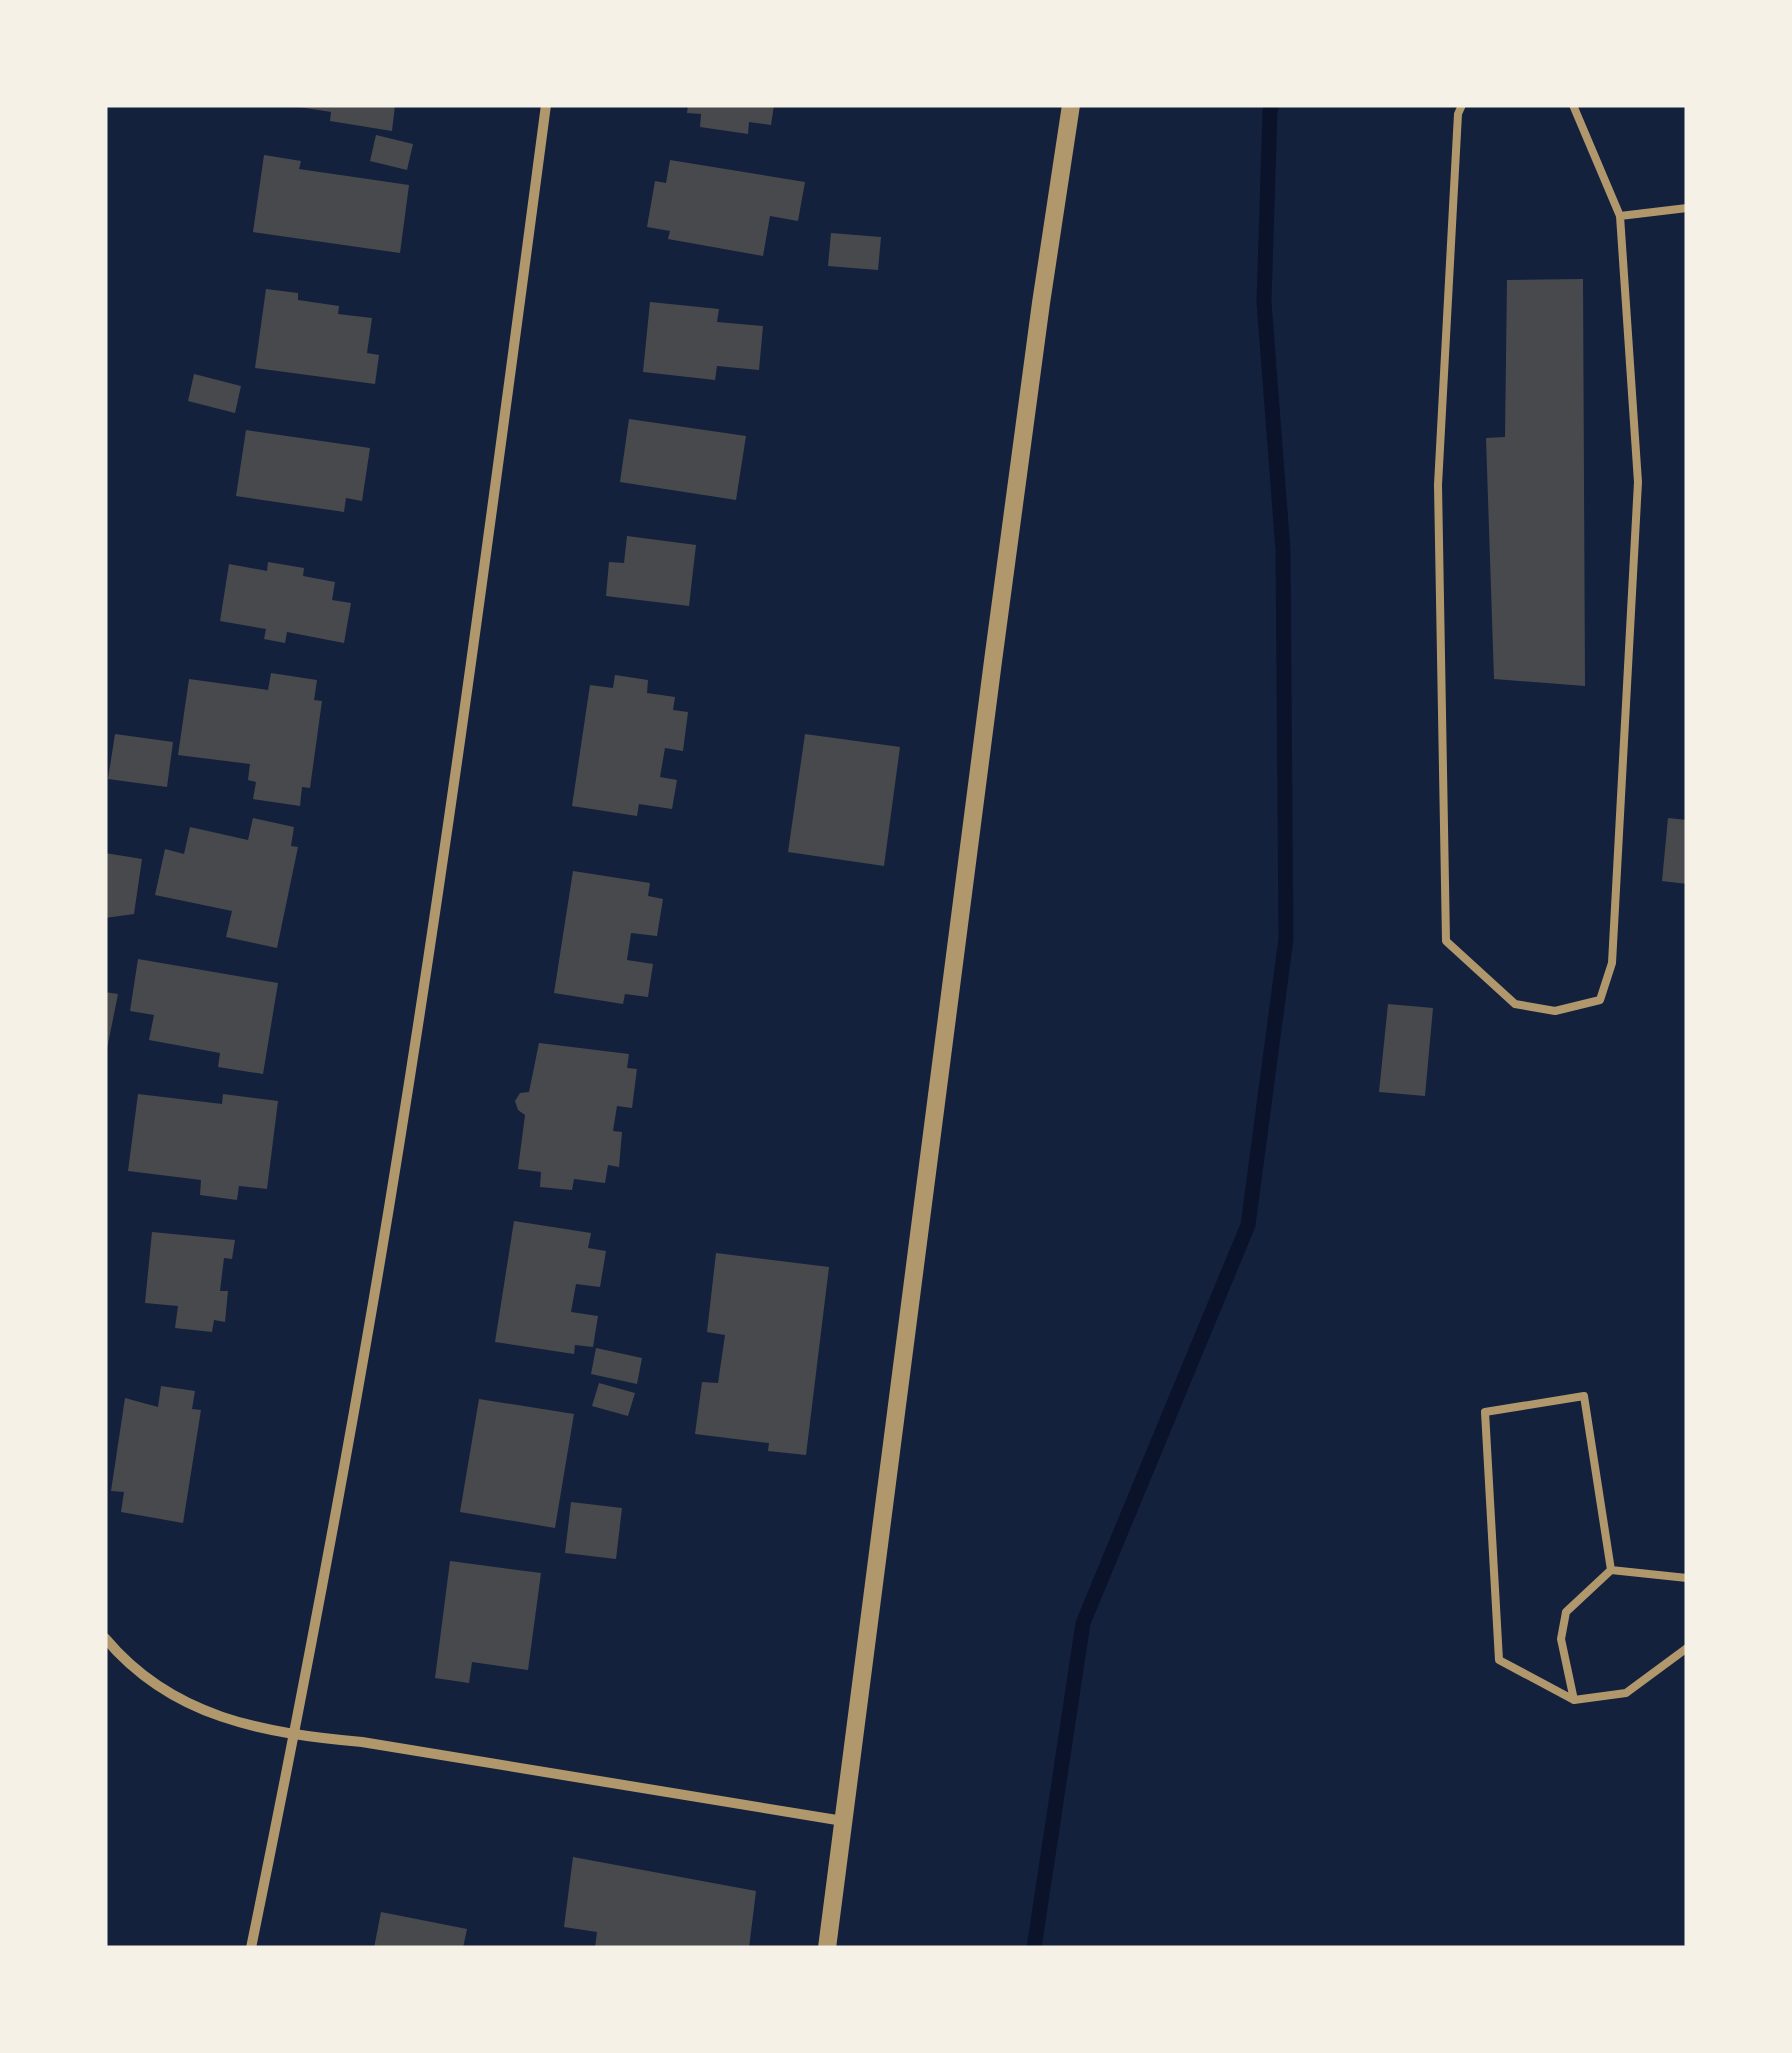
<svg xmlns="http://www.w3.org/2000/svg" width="1792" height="2053" viewBox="0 0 1792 2053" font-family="Helvetica,sans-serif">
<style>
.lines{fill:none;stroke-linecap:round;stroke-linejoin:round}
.stream{stroke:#0b132b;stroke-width:15}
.building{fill:#48494c}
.service{stroke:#b1986c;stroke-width:8}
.minor{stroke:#b1986c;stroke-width:10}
.tertiary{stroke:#b1986c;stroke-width:18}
</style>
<rect width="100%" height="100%" fill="#14213d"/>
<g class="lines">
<path class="stream" d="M 1034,1948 L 1083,1623 L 1248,1225 L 1286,939 L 1283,550 L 1264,302 L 1270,111 L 1272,105"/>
</g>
<path class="building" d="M 299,105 L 395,105 L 392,131 L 330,121 L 331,112 L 299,107 Z
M 688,105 L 774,105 L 771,125 L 749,122 L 748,134 L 700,127 L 701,114 L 687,113 Z
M 376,135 L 413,144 L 407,170 L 370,161 Z
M 264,155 L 301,161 L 299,169 L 409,185 L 400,253 L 253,232 Z
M 670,160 L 805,182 L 798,221 L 770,216 L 763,256 L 668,239 L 670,231 L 647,227 L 655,181 L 666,183 Z
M 831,233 L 881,237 L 878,270 L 828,266 Z
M 1583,279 L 1585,686 L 1494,679 L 1486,438 L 1505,437 L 1507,280 Z
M 266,289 L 298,293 L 298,300 L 339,306 L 338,314 L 372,318 L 367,353 L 379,355 L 375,384 L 255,368 Z
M 650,302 L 719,309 L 717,322 L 763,326 L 759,370 L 717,366 L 715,380 L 643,372 Z
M 194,374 L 241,386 L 235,413 L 188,401 Z
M 629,419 L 746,436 L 736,500 L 620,482 Z
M 246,430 L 370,448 L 362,501 L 346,498 L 344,512 L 236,496 Z
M 627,536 L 696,545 L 689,606 L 606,596 L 609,562 L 624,563 Z
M 268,562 L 304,568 L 303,576 L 335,582 L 332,600 L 351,603 L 344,643 L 287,632 L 285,643 L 264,639 L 266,629 L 220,621 L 229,564 L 267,571 Z
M 271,673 L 317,680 L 314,700 L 322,701 L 310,788 L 302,787 L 300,806 L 253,799 L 256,782 L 248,780 L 250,764 L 178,755 L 189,679 L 268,690 Z
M 615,675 L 648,680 L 647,693 L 675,697 L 673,710 L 688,712 L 683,751 L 665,748 L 660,777 L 677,780 L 672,809 L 639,804 L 637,816 L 572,806 L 590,685 L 613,688 Z
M 115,734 L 173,742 L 167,787 L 108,779 Z
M 805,734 L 900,747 L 884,866 L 788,852 Z
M 253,818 L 294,827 L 291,846 L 298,847 L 277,948 L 226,937 L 232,911 L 155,895 L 165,849 L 184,854 L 190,827 L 248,840 Z
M 1668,818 L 1687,820 L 1687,884 L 1662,881 Z
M 105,853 L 142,859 L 134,914 L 105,918 Z
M 573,871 L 650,883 L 648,896 L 663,899 L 657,936 L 631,933 L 627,960 L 653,964 L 648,997 L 625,994 L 623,1004 L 554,993 Z
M 138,959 L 278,983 L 263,1074 L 218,1067 L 220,1053 L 149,1040 L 154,1015 L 130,1011 Z
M 105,992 L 118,994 L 107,1049 L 105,1049 Z
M 1388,1004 L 1433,1008 L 1425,1096 L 1379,1092 Z
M 539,1043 L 629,1054 L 627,1068 L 637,1069 L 632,1108 L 617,1106 L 613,1131 L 622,1132 L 619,1167 L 608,1165 L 605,1183 L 574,1179 L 572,1190 L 540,1187 L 541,1172 L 518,1169 L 525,1115 L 518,1110 L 515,1101 L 520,1093 L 529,1092 Z
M 138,1094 L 222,1104 L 223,1094 L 278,1101 L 267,1189 L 239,1186 L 237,1200 L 200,1195 L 201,1180 L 128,1171 Z
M 514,1221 L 591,1233 L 588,1248 L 606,1251 L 600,1287 L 576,1284 L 571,1312 L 598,1316 L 593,1347 L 575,1345 L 574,1354 L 495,1342 Z
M 152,1232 L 235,1240 L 232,1259 L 224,1258 L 220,1291 L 228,1291 L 225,1322 L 214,1320 L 212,1332 L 175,1328 L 178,1306 L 145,1303 Z
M 716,1253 L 829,1267 L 806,1455 L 768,1451 L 769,1443 L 695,1434 L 702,1382 L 718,1383 L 725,1335 L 707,1332 Z
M 596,1348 L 642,1358 L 637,1384 L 591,1374 Z
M 599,1383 L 635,1393 L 628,1416 L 592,1406 Z
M 161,1386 L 195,1391 L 192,1409 L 201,1410 L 183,1523 L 121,1512 L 124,1492 L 111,1491 L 125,1398 L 158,1407 Z
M 479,1399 L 574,1414 L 555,1528 L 460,1512 Z
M 571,1502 L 622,1508 L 616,1559 L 565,1553 Z
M 450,1561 L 541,1573 L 528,1670 L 472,1662 L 469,1683 L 435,1678 Z
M 573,1857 L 756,1891 L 749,1948 L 595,1948 L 597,1932 L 564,1927 Z
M 381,1912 L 467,1929 L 463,1948 L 374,1948 Z"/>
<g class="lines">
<path class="service" d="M 1462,105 L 1458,114 L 1438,485 L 1446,941 L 1515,1004 L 1555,1011 L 1600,1000 L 1612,963 L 1638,482 L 1620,216
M 1573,105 L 1620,216 L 1687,208
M 1611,1570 L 1584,1396 L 1485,1412 L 1499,1660 L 1574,1700 L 1626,1693 L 1687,1648
M 1574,1700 L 1561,1639 L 1566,1612 L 1611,1570 L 1687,1578"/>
<path class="minor" d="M 105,1638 C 172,1718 263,1733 362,1742 L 843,1821
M 251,1948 C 295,1733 336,1519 373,1303 C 441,905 493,505 546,105"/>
<path class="tertiary" d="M 827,1948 L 993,661 L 1041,303 L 1071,105"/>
</g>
<rect width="1792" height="2053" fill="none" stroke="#f6f1e7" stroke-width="215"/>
</svg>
